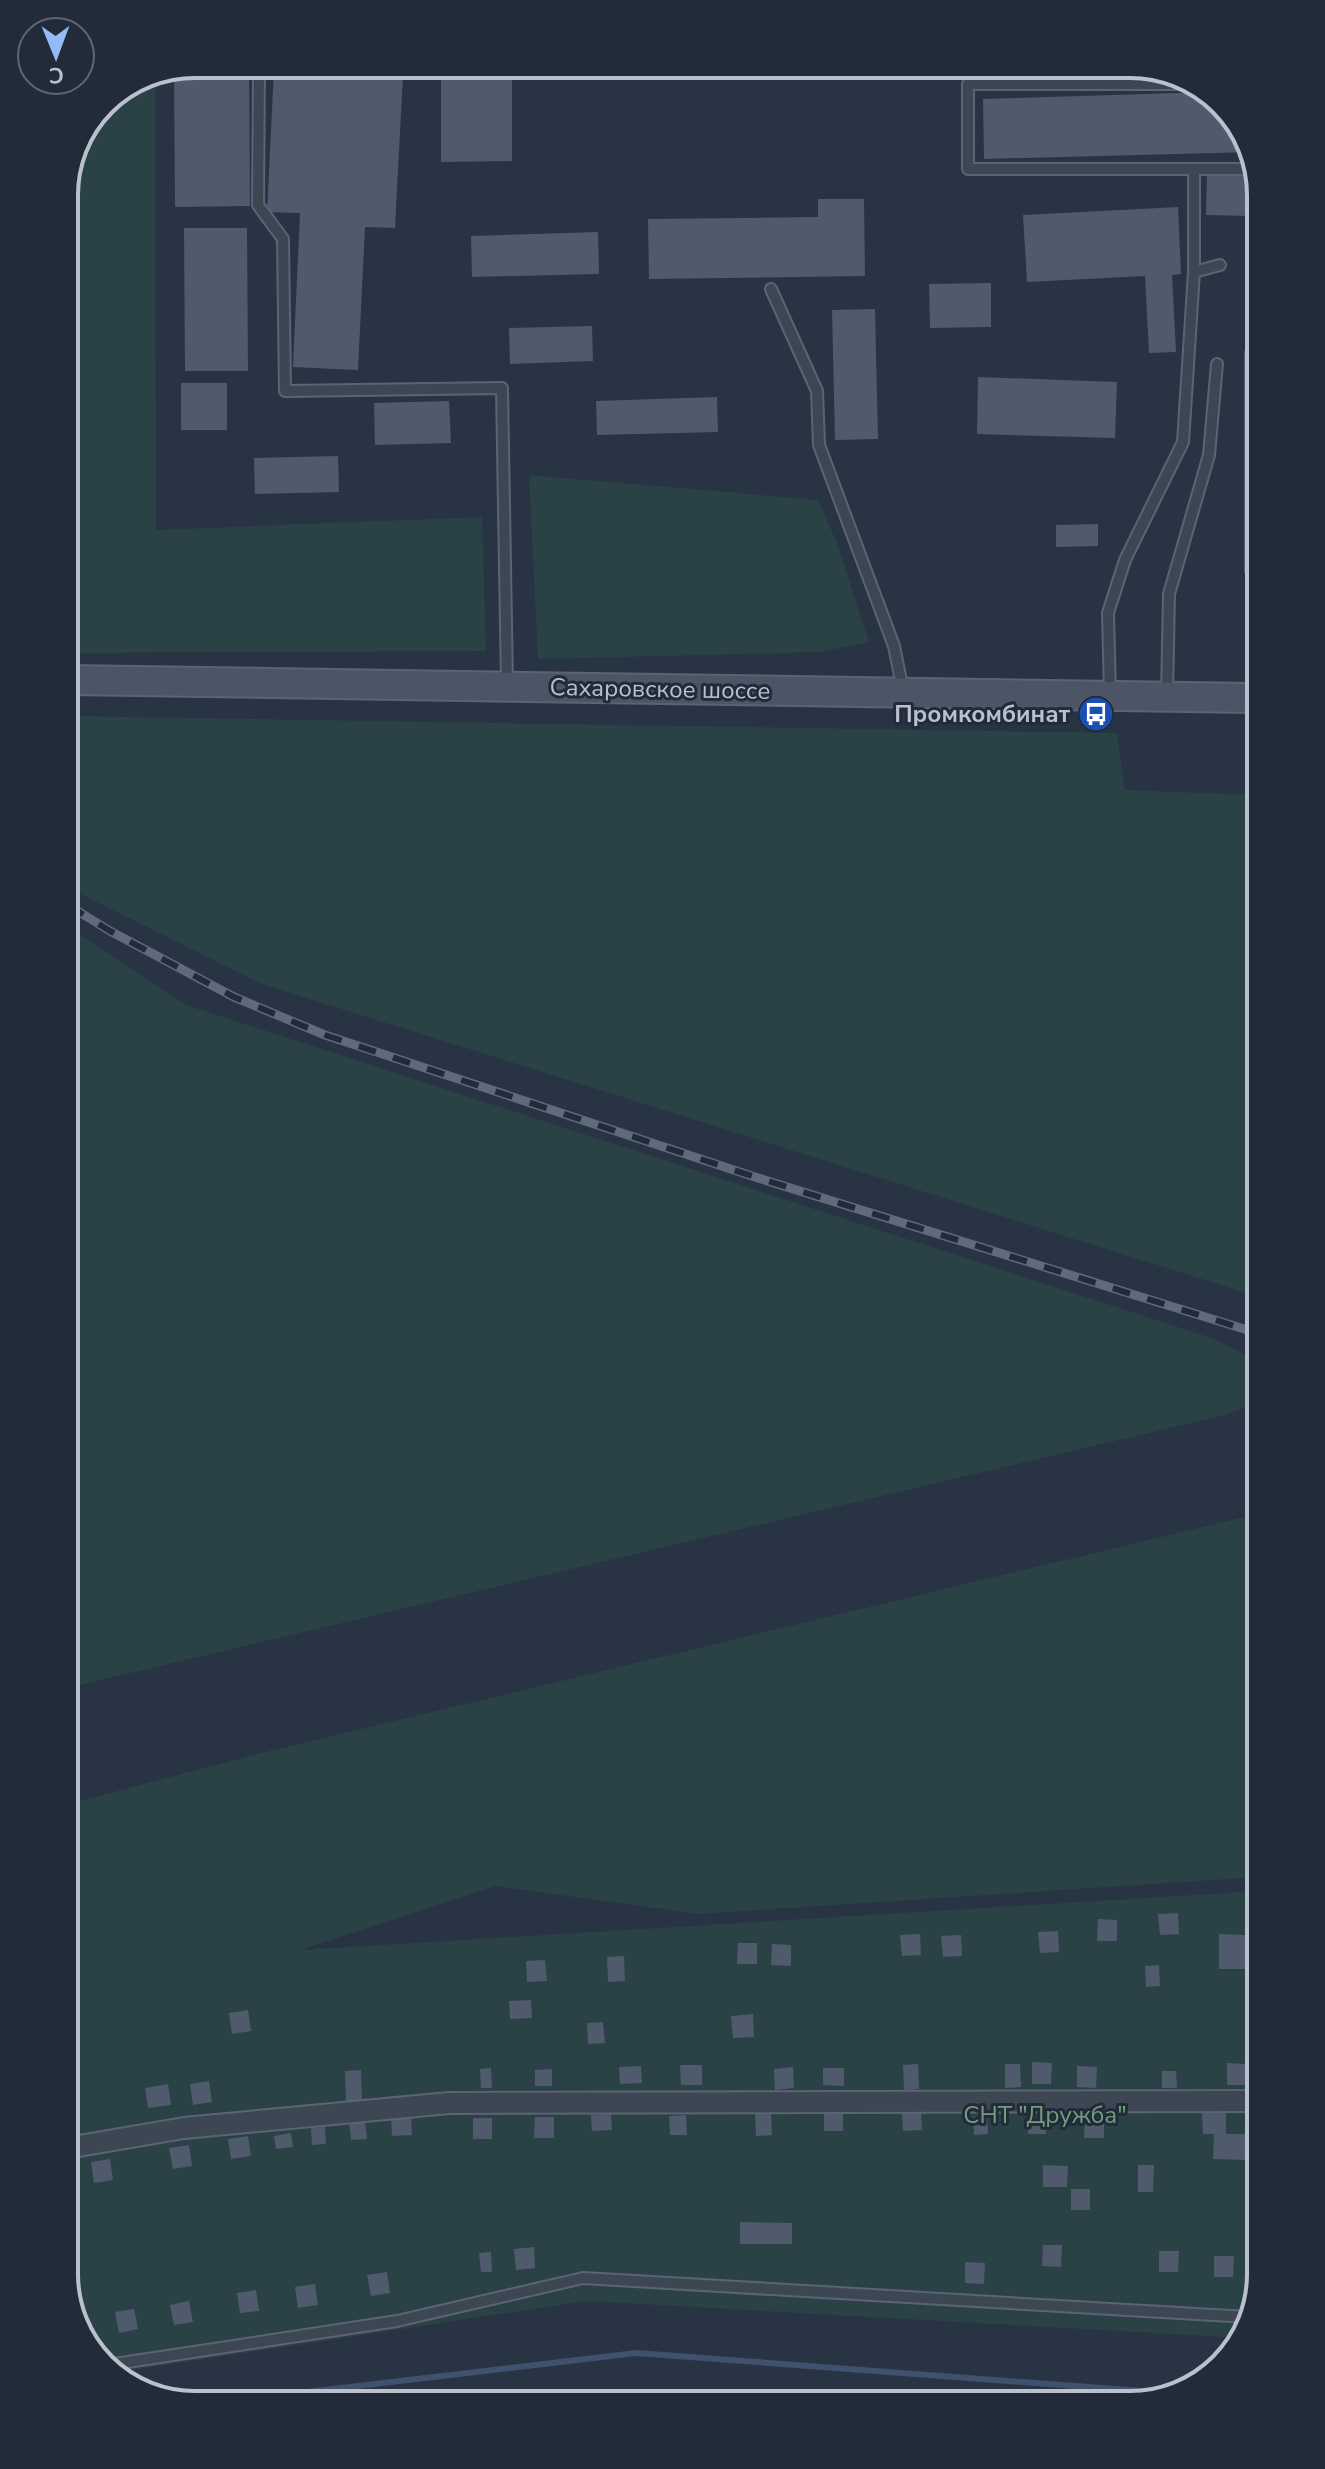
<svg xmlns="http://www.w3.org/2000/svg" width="1325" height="2469" viewBox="0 0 1325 2469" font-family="'Nunito Sans',sans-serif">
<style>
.green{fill:#2a4145}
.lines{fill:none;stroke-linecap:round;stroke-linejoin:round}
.stream{stroke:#3f516c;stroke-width:6}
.building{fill:#4f5b6d}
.service-casing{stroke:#5b6471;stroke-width:14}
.minor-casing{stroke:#5b6471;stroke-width:24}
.secondary-casing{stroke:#5b6471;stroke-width:32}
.service{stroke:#3d4653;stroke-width:10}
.minor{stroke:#3d4653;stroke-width:20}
.secondary{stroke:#4b5566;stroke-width:28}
.rail-casing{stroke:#5f6a7a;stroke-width:9}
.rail{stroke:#212b39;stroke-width:6;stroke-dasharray:18;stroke-linecap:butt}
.labels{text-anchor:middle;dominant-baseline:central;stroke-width:6;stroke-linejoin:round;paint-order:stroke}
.street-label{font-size:24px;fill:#bac1cd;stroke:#212b39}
.poi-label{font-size:24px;font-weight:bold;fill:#bac1cd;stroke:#212b39;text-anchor:end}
.park-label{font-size:24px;fill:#729d7d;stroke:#212b39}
.rim{fill:none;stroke:#bac1cd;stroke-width:4}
</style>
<rect width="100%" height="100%" fill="#283444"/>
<path class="green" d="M 155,80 L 156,530 L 482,517 L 486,651 L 66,653 L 64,187 L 103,102 Z
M 529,475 L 818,500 L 837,543 L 869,642 L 821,652 L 538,659 Z
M 67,716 L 1117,733 L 1125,790 L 1254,795 L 1256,1296 L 262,984 L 68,888 Z
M 68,927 L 186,1005 L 1215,1339 L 1257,1361 L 1257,1403 L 1225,1415 L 71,1687 Z
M 1257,1514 L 1259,1877 L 699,1914 L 496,1886 L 300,1950 L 1259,1891 L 1261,2275 L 1242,2338 L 586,2301 L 114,2373 L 74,2325 L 72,1803 L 261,1753 Z
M 416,2394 L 614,2400 L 268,2404 Z"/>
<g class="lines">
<path class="stream" d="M 198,2405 L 636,2353 L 1182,2394"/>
</g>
<path class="building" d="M 195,64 L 249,64 L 250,206 L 175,207 L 174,73 Z
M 441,64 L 512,64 L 512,161 L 441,162 Z
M 274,69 L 403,75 L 395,228 L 365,227 L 358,370 L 293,367 L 300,213 L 267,212 Z
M 1211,92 L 1251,144 L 1251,152 L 984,159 L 983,99 Z
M 1207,173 L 1251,174 L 1251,216 L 1206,215 Z
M 818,199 L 864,199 L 865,276 L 649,279 L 648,219 L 818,217 Z
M 1178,207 L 1181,274 L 1172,275 L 1176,352 L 1149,353 L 1145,276 L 1027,282 L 1023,215 Z
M 184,228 L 247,228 L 248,371 L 185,371 Z
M 598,232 L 599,274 L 472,277 L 471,236 Z
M 991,283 L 991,327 L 930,328 L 929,284 Z
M 875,309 L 878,439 L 835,440 L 832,310 Z
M 592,326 L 593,361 L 510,364 L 509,328 Z
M 1244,351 L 1252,351 L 1253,573 L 1244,573 Z
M 978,377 L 1117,382 L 1115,438 L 977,434 Z
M 181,383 L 227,383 L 227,430 L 181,430 Z
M 717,397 L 718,432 L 597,435 L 596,401 Z
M 449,401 L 451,443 L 375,445 L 374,403 Z
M 338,456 L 339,492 L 255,494 L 254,458 Z
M 1098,524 L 1098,546 L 1056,547 L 1056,525 Z
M 1178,1913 L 1179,1934 L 1160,1935 L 1158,1914 Z
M 1098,1919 L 1117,1920 L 1117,1941 L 1097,1941 Z
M 1058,1931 L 1059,1952 L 1040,1953 L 1038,1932 Z
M 920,1934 L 921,1955 L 902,1956 L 900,1935 Z
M 1219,1934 L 1246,1935 L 1246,1969 L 1219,1969 Z
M 961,1935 L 962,1956 L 943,1957 L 941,1936 Z
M 738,1943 L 757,1943 L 757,1964 L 737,1964 Z
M 772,1944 L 791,1945 L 791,1966 L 771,1965 Z
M 624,1956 L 625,1981 L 608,1982 L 607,1957 Z
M 545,1960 L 547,1981 L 527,1982 L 526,1961 Z
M 1159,1965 L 1160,1986 L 1146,1987 L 1145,1966 Z
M 73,1981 L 76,1981 L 78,2007 L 73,2007 Z
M 531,2000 L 532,2018 L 510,2019 L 509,2001 Z
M 248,2010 L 251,2031 L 232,2034 L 229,2013 Z
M 753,2014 L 754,2037 L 733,2038 L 731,2016 Z
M 603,2022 L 605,2043 L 588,2044 L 587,2023 Z
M 1032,2062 L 1052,2063 L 1051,2084 L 1032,2084 Z
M 1227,2063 L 1247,2064 L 1246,2085 L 1227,2085 Z
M 918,2064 L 919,2089 L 904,2090 L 903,2065 Z
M 1005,2064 L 1020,2064 L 1021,2087 L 1005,2088 Z
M 680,2065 L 702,2065 L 702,2085 L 681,2085 Z
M 641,2066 L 642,2083 L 620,2084 L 619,2067 Z
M 1077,2066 L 1097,2067 L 1096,2088 L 1077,2087 Z
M 793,2067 L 794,2088 L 775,2090 L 774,2069 Z
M 491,2068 L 492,2088 L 481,2088 L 480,2069 Z
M 823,2068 L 844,2068 L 844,2086 L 823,2085 Z
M 552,2069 L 552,2086 L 535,2086 L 535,2070 Z
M 361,2070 L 362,2101 L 346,2102 L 345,2071 Z
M 1162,2071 L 1176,2071 L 1177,2088 L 1162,2088 Z
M 209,2081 L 212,2102 L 193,2105 L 190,2084 Z
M 168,2084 L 171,2105 L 148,2108 L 145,2088 Z
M 824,2110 L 843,2110 L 843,2131 L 824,2131 Z
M 1226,2111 L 1226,2134 L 1249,2134 L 1248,2160 L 1213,2159 L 1214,2134 L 1203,2134 L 1202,2112 Z
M 921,2112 L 922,2130 L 903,2131 L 902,2113 Z
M 755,2113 L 771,2113 L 772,2135 L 756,2136 Z
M 611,2114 L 612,2130 L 592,2131 L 591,2115 Z
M 411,2115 L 412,2135 L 392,2136 L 391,2116 Z
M 686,2115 L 687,2135 L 670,2135 L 669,2116 Z
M 987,2116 L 988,2134 L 974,2135 L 973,2117 Z
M 535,2117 L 554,2117 L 554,2138 L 534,2138 Z
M 1085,2117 L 1104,2117 L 1104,2138 L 1084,2138 Z
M 473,2118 L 492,2118 L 492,2139 L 473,2139 Z
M 1028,2118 L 1046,2118 L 1046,2134 L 1028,2134 Z
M 365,2119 L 367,2139 L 351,2140 L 349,2121 Z
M 325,2127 L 326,2144 L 312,2145 L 311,2128 Z
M 291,2133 L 293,2147 L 276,2149 L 274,2136 Z
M 248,2136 L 251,2156 L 231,2159 L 228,2139 Z
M 189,2145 L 192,2166 L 173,2169 L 169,2148 Z
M 110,2159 L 113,2180 L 94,2183 L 91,2162 Z
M 1043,2165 L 1068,2166 L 1067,2187 L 1043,2187 Z
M 1138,2165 L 1154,2165 L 1153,2192 L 1138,2192 Z
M 1071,2189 L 1090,2189 L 1090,2210 L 1071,2210 Z
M 740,2222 L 792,2223 L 792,2244 L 740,2244 Z
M 1043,2245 L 1062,2245 L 1061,2267 L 1042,2266 Z
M 534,2247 L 535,2268 L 516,2270 L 514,2249 Z
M 1159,2251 L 1179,2251 L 1178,2272 L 1159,2272 Z
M 491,2252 L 492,2272 L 481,2272 L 479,2253 Z
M 1214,2256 L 1234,2256 L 1233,2277 L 1214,2277 Z
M 965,2262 L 985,2263 L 984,2284 L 965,2283 Z
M 387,2272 L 390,2293 L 371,2296 L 367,2275 Z
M 315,2284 L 318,2305 L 298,2308 L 295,2287 Z
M 256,2290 L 259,2311 L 240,2313 L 237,2293 Z
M 189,2301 L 193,2322 L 174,2325 L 170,2305 Z
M 134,2309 L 138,2329 L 119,2333 L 115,2312 Z"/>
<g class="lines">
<defs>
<path id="service" d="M 259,64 L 258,205 L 283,239 L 285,391 L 502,388 L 507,684
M 1192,84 L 968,84 L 968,169 L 1194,169 L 1194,272
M 1194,169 L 1251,169
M 771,289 L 817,391 L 819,445 L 894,646 L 903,691
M 1110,694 L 1108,613 L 1125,560 L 1183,442 L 1194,272 L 1220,265
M 1167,695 L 1169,594 L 1209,455 L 1217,364
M 108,2365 L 397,2321 L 583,2278 L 1248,2317"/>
<path id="minor" d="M 73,2147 L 184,2128 L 449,2103 L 1260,2101"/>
<path id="secondary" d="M 67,680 L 1253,698"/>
</defs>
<use href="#service" class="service-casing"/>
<use href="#minor" class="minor-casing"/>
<use href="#secondary" class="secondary-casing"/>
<use href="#service" class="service"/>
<use href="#minor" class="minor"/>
<use href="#secondary" class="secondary"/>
<defs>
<path id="rail" d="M 68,905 L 110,931 L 234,997 L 325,1035 L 755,1177 L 1257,1333"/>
</defs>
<use href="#rail" class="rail-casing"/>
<use href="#rail" class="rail"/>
</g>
<defs>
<symbol id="bus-disc" viewBox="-11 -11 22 22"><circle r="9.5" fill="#1a4fb4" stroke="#212b39"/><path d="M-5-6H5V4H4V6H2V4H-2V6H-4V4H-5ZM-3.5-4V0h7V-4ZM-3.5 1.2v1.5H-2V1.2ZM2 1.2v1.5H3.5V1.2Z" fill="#fff"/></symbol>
</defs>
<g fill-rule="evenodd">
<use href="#bus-disc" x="1076" y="694" width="40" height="40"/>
</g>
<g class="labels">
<g class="street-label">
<text transform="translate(660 689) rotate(1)">Сахаровское шоссе</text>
</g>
<g class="poi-label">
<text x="1070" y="714">Промкомбинат</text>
</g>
<g class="park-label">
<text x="1045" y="2115">СНТ "Дружба"</text>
</g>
</g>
<path d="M0 0H1325V2469H0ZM195 78H1130A117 117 0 0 1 1247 195V2274A117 117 0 0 1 1130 2391H195A117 117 0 0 1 78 2274V195A117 117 0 0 1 195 78Z" fill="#212b39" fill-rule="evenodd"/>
<path class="rim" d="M195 78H1130A117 117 0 0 1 1247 195V2274A117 117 0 0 1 1130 2391H195A117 117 0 0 1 78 2274V195A117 117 0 0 1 195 78Z"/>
<g transform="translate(56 56) rotate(179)"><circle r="38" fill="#212b39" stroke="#5e6774" stroke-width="2"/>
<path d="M0-6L14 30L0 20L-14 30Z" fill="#96baf6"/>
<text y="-12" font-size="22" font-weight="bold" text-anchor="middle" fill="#bac1cd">С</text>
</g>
</svg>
